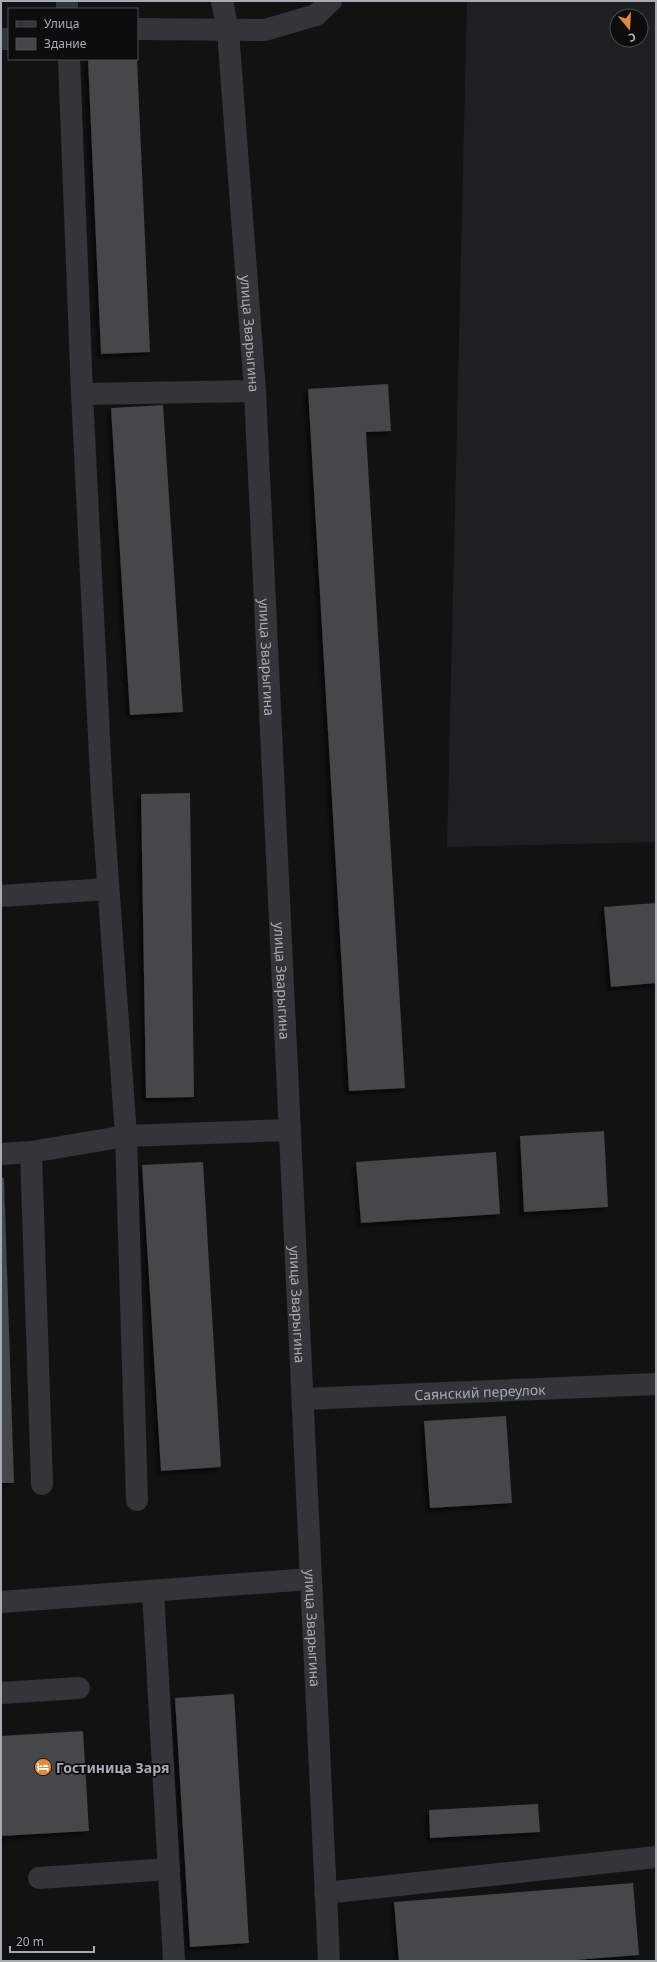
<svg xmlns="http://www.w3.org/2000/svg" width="657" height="1962" viewBox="0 0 657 1962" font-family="'Noto Sans',sans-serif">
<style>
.built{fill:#1e1f20;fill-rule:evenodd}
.building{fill:#444649;filter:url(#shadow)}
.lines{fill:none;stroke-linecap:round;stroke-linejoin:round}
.minor{stroke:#333538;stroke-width:22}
.labels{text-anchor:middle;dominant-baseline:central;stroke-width:3.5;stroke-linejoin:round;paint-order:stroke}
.street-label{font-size:14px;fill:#a5acb3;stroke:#0d0d0e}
.poi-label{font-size:14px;font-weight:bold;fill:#a5acb3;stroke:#0d0d0e;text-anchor:start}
</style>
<defs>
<filter id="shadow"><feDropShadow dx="-3.5" dy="3.5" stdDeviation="2" flood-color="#0009"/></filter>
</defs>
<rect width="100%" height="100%" fill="#121213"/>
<path class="built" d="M 467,1 L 656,1 L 656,842 L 447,847 ZM 617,16 L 641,16 L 641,40 L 617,40 Z"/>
<path class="building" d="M 88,59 L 137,59 L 150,352 L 101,354 Z
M 388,384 L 391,431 L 366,432 L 405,1088 L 349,1091 L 308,389 Z
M 163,405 L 183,712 L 130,715 L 111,408 Z
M 190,793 L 194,1097 L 146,1098 L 141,794 Z
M 656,903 L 656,983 L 611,987 L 604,907 Z
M 604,1131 L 608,1207 L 524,1212 L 520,1136 Z
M 496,1152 L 500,1214 L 361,1223 L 356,1162 Z
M 203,1162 L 221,1467 L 161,1471 L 142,1165 Z
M 1,1178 L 4,1178 L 14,1483 L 1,1483 Z
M 506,1416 L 512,1503 L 430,1508 L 424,1421 Z
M 234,1694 L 249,1943 L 190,1947 L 175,1698 Z
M 83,1731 L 89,1831 L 1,1836 L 1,1736 Z
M 538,1804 L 540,1832 L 430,1838 L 429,1810 Z
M 633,1883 L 639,1955 L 562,1961 L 399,1961 L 394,1902 Z"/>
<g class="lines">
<g class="minor">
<path d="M 67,1 L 67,9"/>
<path id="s1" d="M 222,1 L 228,31 L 255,391 L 329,1961"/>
<path d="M 137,29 L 265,30 L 316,15 L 331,1"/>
<path d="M 1,39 L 9,39"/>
<path d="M 69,59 L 82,394 L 102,797 L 126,1136 L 137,1500"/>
<path d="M 82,394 L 255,391"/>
<path d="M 1,896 L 108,889"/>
<path d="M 31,1152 L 42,1484"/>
<path d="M 1,1154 L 31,1152 L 126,1136 L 290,1130"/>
<path id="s2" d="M 303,1399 L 656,1384"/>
<path d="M 153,1591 L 174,1961"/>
<path d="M 1,1602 L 310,1579"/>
<path d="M 1,1693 L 79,1688"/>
<path d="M 39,1878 L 169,1869"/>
<path d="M 325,1893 L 656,1857"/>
</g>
</g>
<defs>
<symbol id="hotel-disc" viewBox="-11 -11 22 22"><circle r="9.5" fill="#e1893c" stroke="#0d0d0e"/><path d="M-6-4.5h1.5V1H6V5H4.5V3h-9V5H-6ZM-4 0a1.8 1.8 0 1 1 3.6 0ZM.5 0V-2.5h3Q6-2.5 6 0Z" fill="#fff"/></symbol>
</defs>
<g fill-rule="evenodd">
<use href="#hotel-disc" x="33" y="1757" width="20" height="20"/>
</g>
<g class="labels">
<g class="street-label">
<text stroke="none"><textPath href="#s1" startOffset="334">улица Зварыгина</textPath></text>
<text stroke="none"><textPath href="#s1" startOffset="658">улица Зварыгина</textPath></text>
<text stroke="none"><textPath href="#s1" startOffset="982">улица Зварыгина</textPath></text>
<text stroke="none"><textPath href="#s1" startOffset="1306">улица Зварыгина</textPath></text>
<text stroke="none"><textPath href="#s2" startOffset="177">Саянский переулок</textPath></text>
<text stroke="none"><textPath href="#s1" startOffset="1630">улица Зварыгина</textPath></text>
</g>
<g class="poi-label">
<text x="56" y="1767">Гостиница Заря</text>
</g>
</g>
<rect width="657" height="1962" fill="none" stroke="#a5acb3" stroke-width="4"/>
<rect x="8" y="8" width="130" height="52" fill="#0d0d0e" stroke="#4a4d50"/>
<rect x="16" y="21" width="20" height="6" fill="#333538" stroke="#4a4d50"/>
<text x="44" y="28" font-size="12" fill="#a5acb3">Улица</text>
<rect x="16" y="38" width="20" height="12" fill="#444649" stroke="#4a4d50"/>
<text x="44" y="48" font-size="12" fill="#a5acb3">Здание</text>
<g transform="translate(629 28) rotate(162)"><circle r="19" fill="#0d0d0e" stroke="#4a4d50"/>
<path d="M0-3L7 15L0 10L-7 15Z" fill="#e1893c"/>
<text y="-6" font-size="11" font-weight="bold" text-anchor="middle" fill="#a5acb3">С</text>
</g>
<path d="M10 1946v6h84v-6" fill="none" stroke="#a5acb3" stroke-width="2"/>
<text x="16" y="1946" font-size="12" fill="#a5acb3" stroke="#0d0d0e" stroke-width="3" paint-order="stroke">20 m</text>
</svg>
